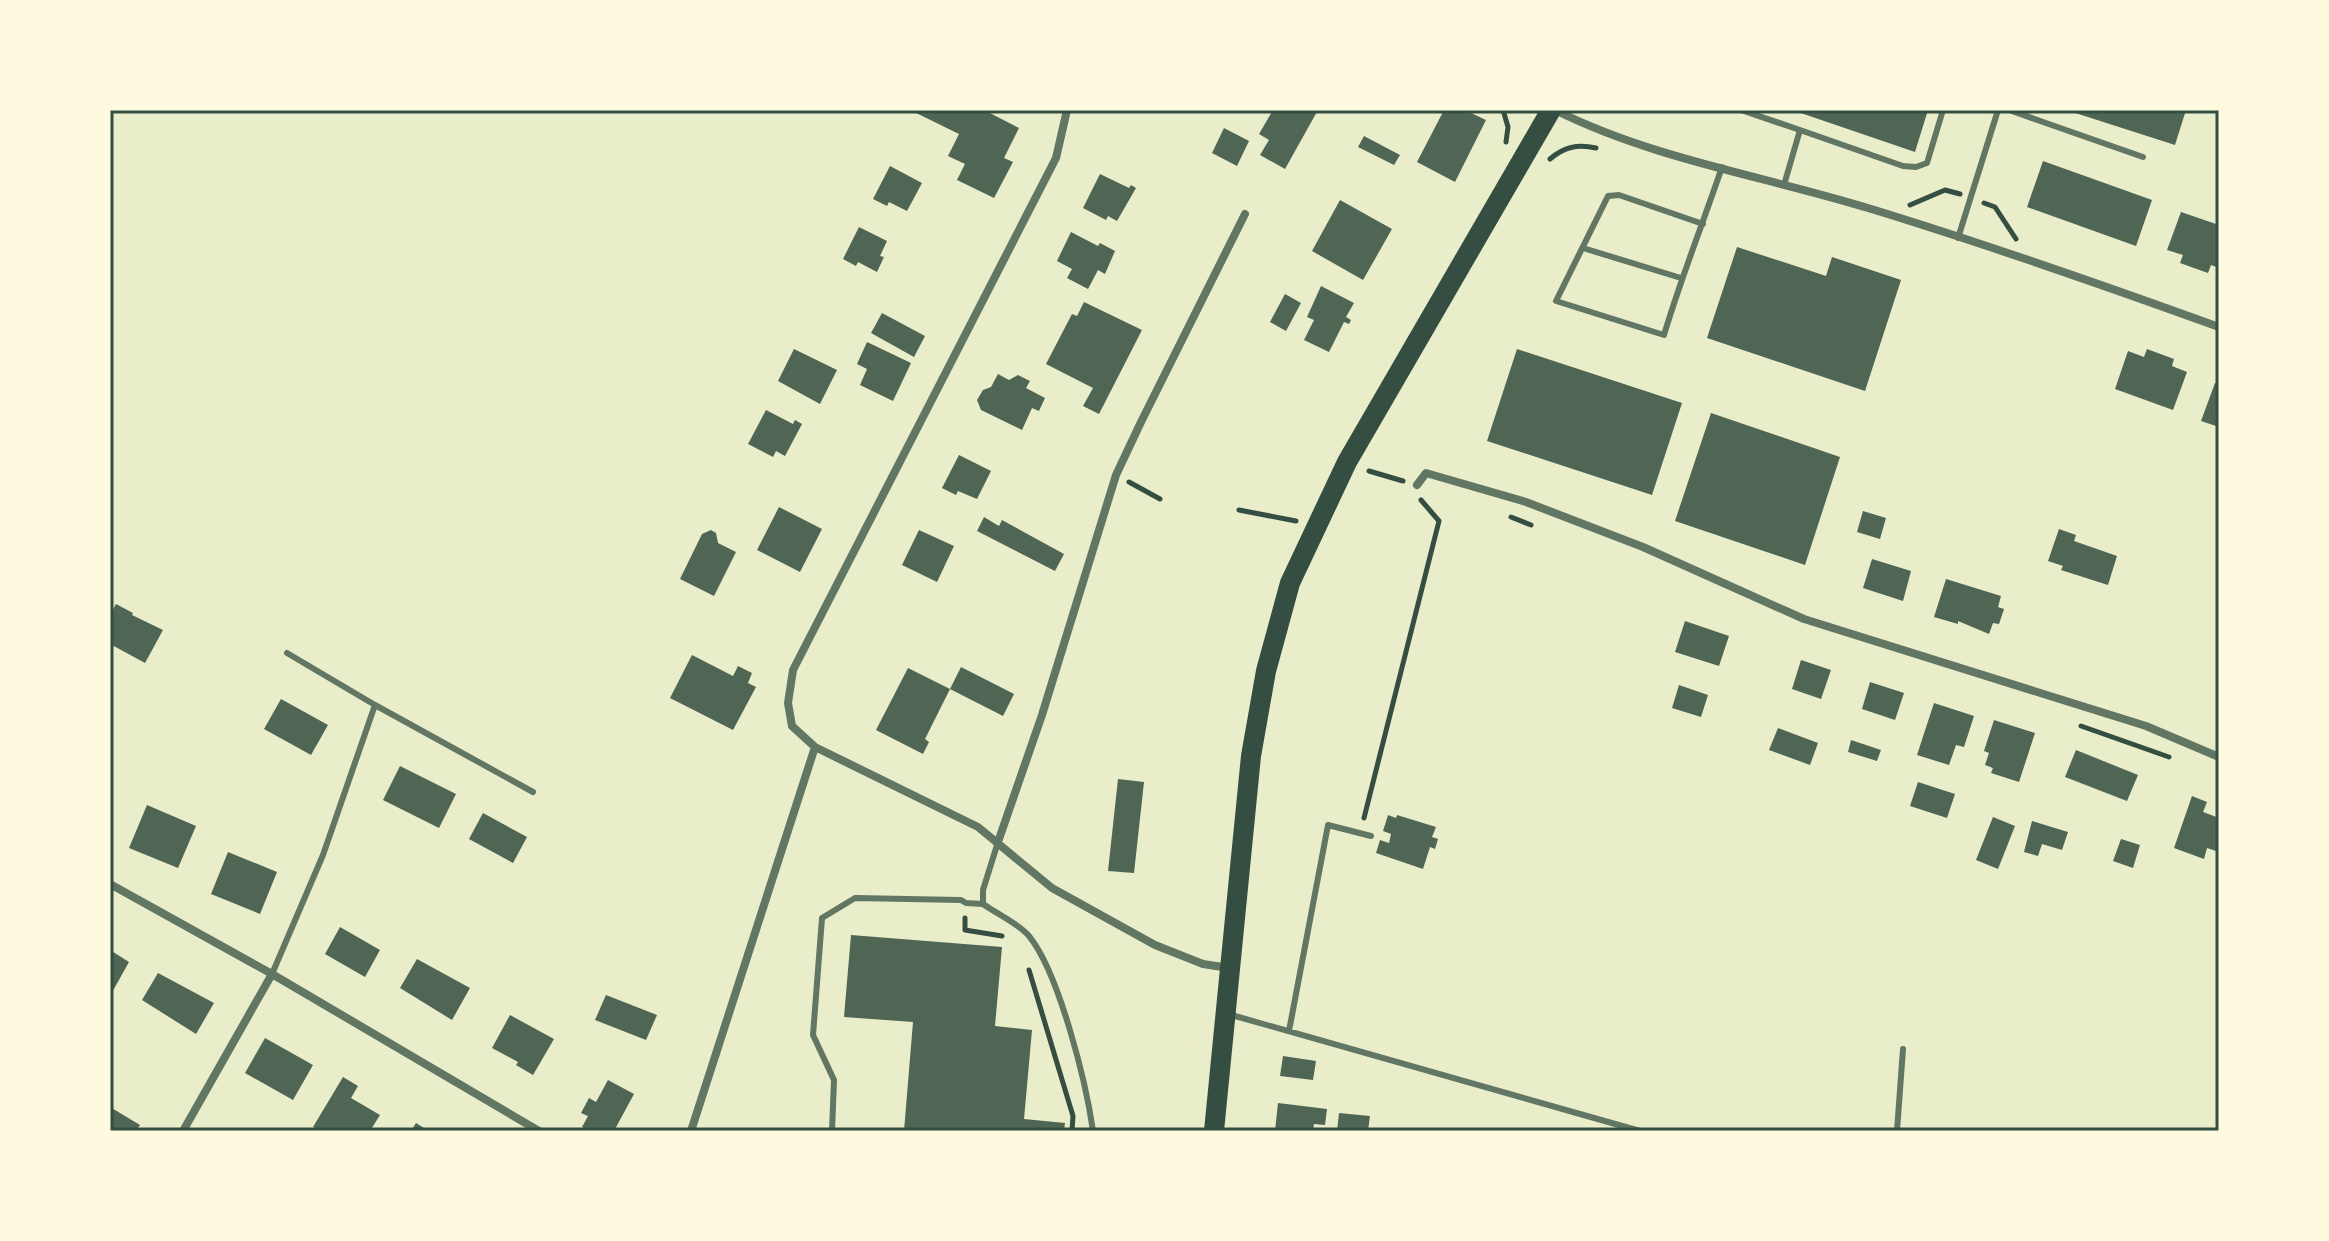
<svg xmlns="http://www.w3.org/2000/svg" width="2329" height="1241" viewBox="0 0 2329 1241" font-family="Karla,sans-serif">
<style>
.building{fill:#4f6655}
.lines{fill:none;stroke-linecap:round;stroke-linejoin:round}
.path{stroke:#344e41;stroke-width:5}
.service{stroke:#617663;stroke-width:6}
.minor{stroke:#617663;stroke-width:8}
.primary{stroke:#344e41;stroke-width:20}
.neatline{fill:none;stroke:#344e41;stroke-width:3}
</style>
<rect width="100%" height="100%" fill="#e9edc9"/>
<path class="building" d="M 910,110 L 984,110 L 1019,128 L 1004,158 L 1013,162 L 994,198 L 957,180 L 965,164 L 948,156 L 959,134 Z
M 1273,110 L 1318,110 L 1285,169 L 1260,155 L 1269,140 L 1259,134 Z
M 1444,110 L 1472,110 L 1471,113 L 1486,120 L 1455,182 L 1417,162 Z
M 1792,110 L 1928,110 L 1915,152 Z
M 2066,110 L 2186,110 L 2175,145 Z
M 1224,128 L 1249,141 L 1237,166 L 1212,153 Z
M 1364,136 L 1400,155 L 1394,165 L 1358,147 Z
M 2043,161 L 2152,200 L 2136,246 L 2027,207 Z
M 890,166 L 922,183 L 907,211 L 889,202 L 887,206 L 873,199 Z
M 1100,174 L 1129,188 L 1131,185 L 1136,188 L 1117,221 L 1108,216 L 1106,220 L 1083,208 Z
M 1340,200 L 1392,229 L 1363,280 L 1312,251 Z
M 2181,212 L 2219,225 L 2219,268 L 2211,265 L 2208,273 L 2180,263 L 2183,255 L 2167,250 Z
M 859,227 L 887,241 L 880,256 L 884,257 L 877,272 L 858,262 L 856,266 L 843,259 Z
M 1071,232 L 1098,246 L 1100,243 L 1115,251 L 1105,274 L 1098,270 L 1088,289 L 1067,278 L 1072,269 L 1057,261 Z
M 1737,247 L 1826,276 L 1832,257 L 1901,280 L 1865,391 L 1707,338 Z
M 1321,286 L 1354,303 L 1346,317 L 1351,320 L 1349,324 L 1344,322 L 1329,352 L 1304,340 L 1314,320 L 1307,317 Z
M 1285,294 L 1301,303 L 1286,331 L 1270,322 Z
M 1084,302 L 1142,330 L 1099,414 L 1083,406 L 1093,388 L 1046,364 L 1072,314 L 1077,316 Z
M 882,313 L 925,336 L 914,357 L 871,333 Z
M 867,342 L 911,363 L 893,401 L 860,385 L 867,369 L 857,364 Z
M 794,349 L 837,370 L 820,404 L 778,381 Z
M 1517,349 L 1682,403 L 1652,495 L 1487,441 Z
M 2147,349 L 2174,359 L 2172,366 L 2187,372 L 2173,410 L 2115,389 L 2128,351 L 2144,357 Z
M 998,374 L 1009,380 L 1018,375 L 1030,381 L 1026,388 L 1045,398 L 1039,411 L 1032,408 L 1022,430 L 981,410 L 977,400 L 983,390 L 991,387 Z
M 2215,383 L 2219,384 L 2219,427 L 2201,421 Z
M 766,410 L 793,424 L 795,420 L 802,424 L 785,456 L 776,451 L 773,457 L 748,444 Z
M 1711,413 L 1840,457 L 1805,565 L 1675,521 Z
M 959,455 L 991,471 L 977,499 L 958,491 L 956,495 L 942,488 Z
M 779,507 L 822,529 L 800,572 L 757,550 Z
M 1863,511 L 1886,518 L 1880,539 L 1857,532 Z
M 984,517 L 999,526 L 1002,520 L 1064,554 L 1055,571 L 977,531 Z
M 2059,529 L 2076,535 L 2074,541 L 2117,556 L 2108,585 L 2061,570 L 2063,566 L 2048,561 Z
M 711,530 L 716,533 L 718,543 L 736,552 L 714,596 L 680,579 L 702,534 Z
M 919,530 L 954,546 L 937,582 L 902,565 Z
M 1872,559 L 1911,571 L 1903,601 L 1863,588 Z
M 1946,579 L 2001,596 L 1998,607 L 2004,609 L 1999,624 L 1993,623 L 1989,634 L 1958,621 L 1958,624 L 1934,617 Z
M 116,604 L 133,613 L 132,615 L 163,630 L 145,663 L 110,644 L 110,615 Z
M 1685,621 L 1729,636 L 1719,666 L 1675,652 Z
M 692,655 L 733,676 L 738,666 L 752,673 L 748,683 L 756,687 L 733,730 L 670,698 Z
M 1801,660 L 1831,670 L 1821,699 L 1792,689 Z
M 961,667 L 1014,694 L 1003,716 L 950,689 L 925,739 L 929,742 L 923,754 L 876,730 L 908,668 L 950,689 Z
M 1870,682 L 1904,693 L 1895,720 L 1862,709 Z
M 1679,685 L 1708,695 L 1701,717 L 1672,708 Z
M 281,699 L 328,725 L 311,755 L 264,729 Z
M 1934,703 L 1974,716 L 1964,747 L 1956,745 L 1949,765 L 1917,755 Z
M 1994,720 L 2035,733 L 2019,782 L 1991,773 L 1993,768 L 1985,765 L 1989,753 L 1984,751 Z
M 1778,728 L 1818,743 L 1810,765 L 1769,750 Z
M 1851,740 L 1881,750 L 1877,761 L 1848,752 Z
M 2076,750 L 2138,775 L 2127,801 L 2065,777 Z
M 400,766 L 456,794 L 439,828 L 383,800 Z
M 1118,779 L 1144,782 L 1134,873 L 1108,871 Z
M 1918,782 L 1955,794 L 1947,818 L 1910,806 Z
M 2192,796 L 2207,802 L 2203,812 L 2219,818 L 2219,852 L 2207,848 L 2204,859 L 2174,848 Z
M 147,805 L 196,826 L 178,868 L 129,848 Z
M 483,813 L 527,837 L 513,863 L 469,839 Z
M 1388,815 L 1396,818 L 1397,815 L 1436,827 L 1432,837 L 1438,839 L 1435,849 L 1430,847 L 1423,869 L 1376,853 L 1380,840 L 1389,843 L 1391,834 L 1383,831 Z
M 1993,817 L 2015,826 L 1998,869 L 1976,860 Z
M 2032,821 L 2068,832 L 2062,850 L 2042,844 L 2038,856 L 2024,852 Z
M 2121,839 L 2140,845 L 2133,868 L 2113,861 Z
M 228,852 L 277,872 L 260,914 L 211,894 Z
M 340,927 L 380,950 L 365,977 L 325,954 Z
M 851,935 L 1002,947 L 995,1026 L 1032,1030 L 1024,1119 L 1065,1123 L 1064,1131 L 904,1131 L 913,1022 L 844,1017 Z
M 110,950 L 129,962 L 110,996 Z
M 417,959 L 470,988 L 452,1020 L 400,988 Z
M 158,973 L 214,1003 L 196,1034 L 142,1000 Z
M 606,995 L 657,1015 L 646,1040 L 595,1020 Z
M 510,1015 L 554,1039 L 533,1075 L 516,1065 L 518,1062 L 492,1048 Z
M 265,1038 L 313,1065 L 293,1100 L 245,1073 Z
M 1283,1056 L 1316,1061 L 1313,1080 L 1280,1076 Z
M 343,1077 L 358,1086 L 351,1098 L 380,1115 L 370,1131 L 320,1131 L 313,1127 Z
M 608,1080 L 634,1094 L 614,1131 L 590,1131 L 582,1127 L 588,1116 L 581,1113 L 589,1098 L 596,1102 Z
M 1278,1103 L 1327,1109 L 1325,1125 L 1314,1124 L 1313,1131 L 1275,1131 Z
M 110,1107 L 140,1125 L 136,1131 L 110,1131 Z
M 1339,1113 L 1370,1116 L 1368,1131 L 1337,1131 Z
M 416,1123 L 429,1131 L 411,1131 Z"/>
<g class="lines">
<path class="path" d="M 1503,110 L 1508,127 L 1506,142
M 1550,159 C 1564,147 1577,144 1596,148
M 1984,203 L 1995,207 L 2016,239
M 1910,205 L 1945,190 L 1960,194
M 1369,471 L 1403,481
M 1129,482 L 1160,499
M 1239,510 L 1296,521
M 1511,517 L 1531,525
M 2081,726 L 2169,757
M 1364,818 L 1439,521 L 1421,500
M 965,918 L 965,930 L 1002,936
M 1029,970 L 1073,1116 L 1072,1131"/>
<path class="service" d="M 1741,110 L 1800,130 L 1784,185
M 2009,110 L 2143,157
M 1800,130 L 1903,166 L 1916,167 L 1927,163 L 1943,110
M 1703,224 L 1619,195 L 1608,196 L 1556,301 L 1664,335 C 1681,278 1703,223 1722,167
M 1958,238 L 1998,110
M 1583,248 L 1681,278
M 287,653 L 375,705
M 998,842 L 983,890 L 983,904 C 997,914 1018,923 1029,936 C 1059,973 1086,1082 1093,1131
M 272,974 L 323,855 L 375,705 L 533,792
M 1228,1014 L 1640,1131
M 1289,1031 L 1328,825 L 1371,836
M 832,1131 L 834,1080 L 813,1035 L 822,918 L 855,898 L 961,900 L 966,903 L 983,904
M 1897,1131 L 1903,1049"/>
<path class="minor" d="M 1067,110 L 1056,158 L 793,670 L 788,703 L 792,726 L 815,747 L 978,827 L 1052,888 L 1155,945 L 1203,964 L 1229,968
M 1555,110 C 1653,159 1764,176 1868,208 C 1986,244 2103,285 2219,327
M 1417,485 L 1426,473 L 1526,502 L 1643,547 L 1804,619 L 2146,726 L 2219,757
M 998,842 L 1042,715 L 1116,475 L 1141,422 L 1245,214
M 110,884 L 272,974 L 539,1131
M 183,1131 L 272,974
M 691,1131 L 815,747"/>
<path class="primary" d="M 1214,1131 L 1251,756 L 1266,671 L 1290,583 L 1347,462 L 1551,110"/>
</g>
<rect width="2329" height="1241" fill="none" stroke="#fefae0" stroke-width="224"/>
<rect x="112" y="112" width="2105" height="1017" class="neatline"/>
</svg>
